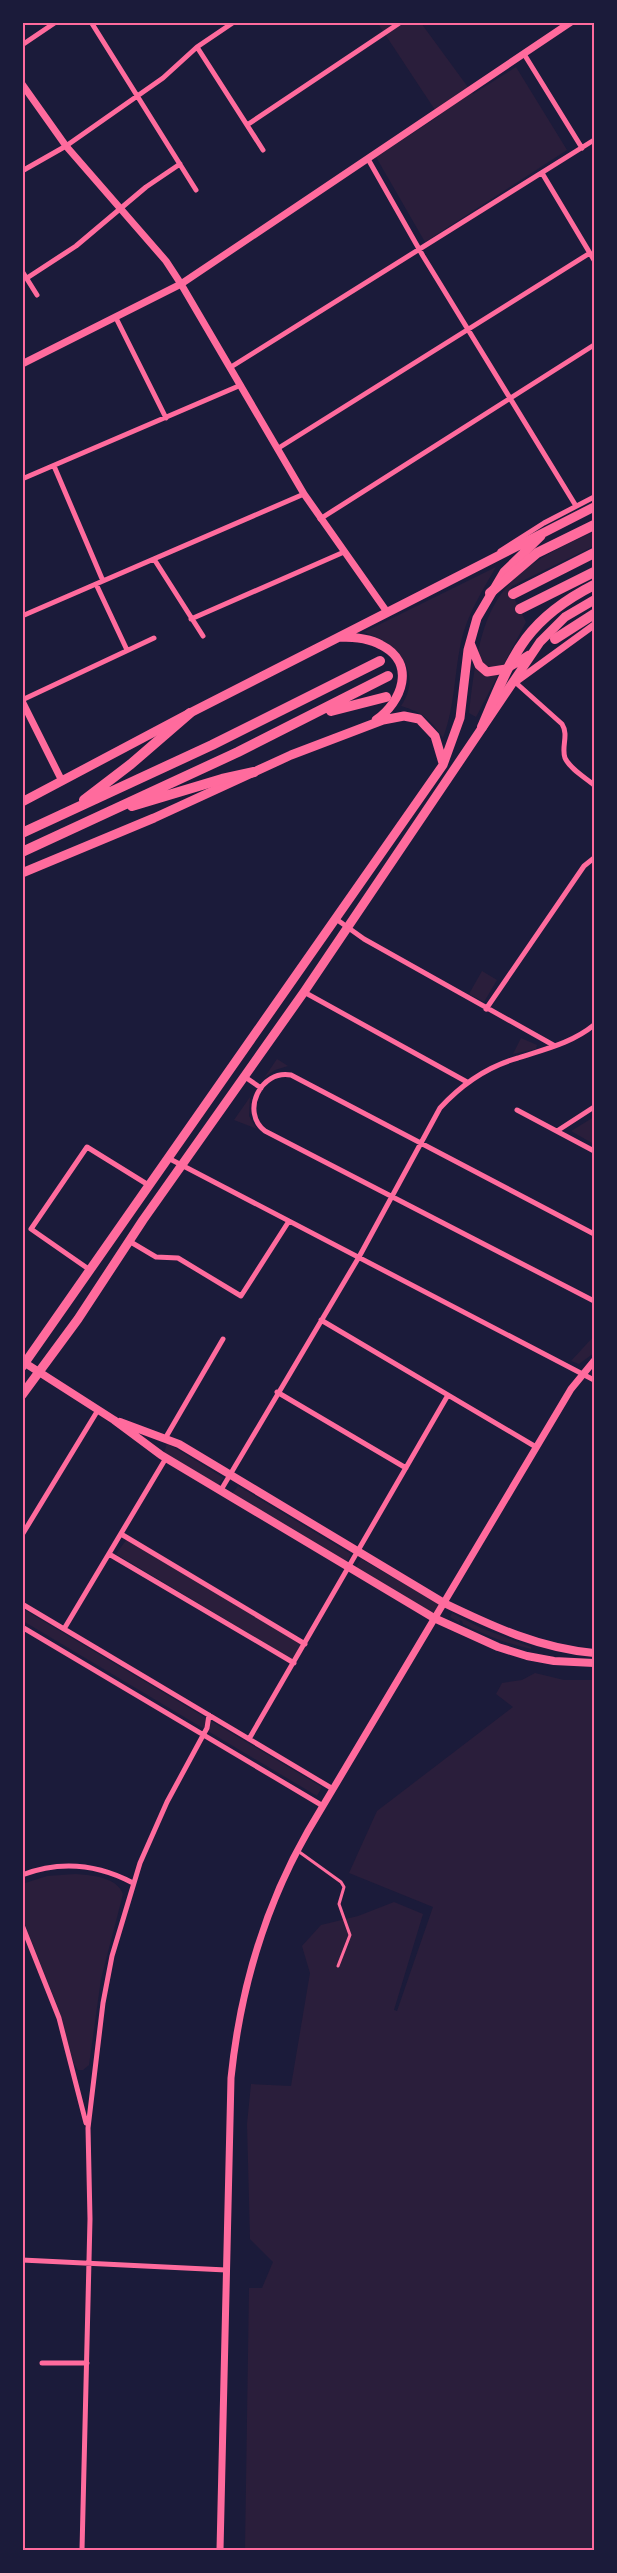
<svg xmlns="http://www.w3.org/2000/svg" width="617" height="2573" viewBox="0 0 617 2573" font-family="Jost,sans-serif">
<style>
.green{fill:#2a1e3b}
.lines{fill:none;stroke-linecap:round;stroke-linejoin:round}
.service{stroke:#ff6b9d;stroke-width:3}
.minor{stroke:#ff6b9d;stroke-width:5}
.tertiary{stroke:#ff6b9d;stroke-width:7}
.secondary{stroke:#ff6b9d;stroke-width:8}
.primary{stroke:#ff6b9d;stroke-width:9}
.motorway{stroke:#ff6b9d;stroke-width:10}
.neatline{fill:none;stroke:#ff6b9d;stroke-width:2}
</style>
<rect width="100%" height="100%" fill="#1b1b3a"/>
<path class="green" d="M 377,22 L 421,23 L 473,94 L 516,67 L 567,150 L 425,242 L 376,157 L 439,116 Z
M 594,532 L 594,546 L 512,586 L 510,590 L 526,622 L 476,717 L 469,713 C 481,606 493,575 594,532 Z
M 496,567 C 482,591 467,615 461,642 C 454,675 455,706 443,738 C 431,720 422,712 401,706 C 424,671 397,645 364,632 Z
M 482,971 L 497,980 L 484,1002 L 469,994 Z
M 521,1038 L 537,1045 L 536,1049 L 513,1054 Z
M 277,1059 L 288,1066 L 275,1070 L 264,1078 Z
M 250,1097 L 249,1116 L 257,1129 L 234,1120 Z
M 594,1117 L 592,1143 L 571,1131 Z
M 594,1336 L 594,1353 L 579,1364 L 571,1361 Z
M 167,1443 L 224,1478 L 218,1485 L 164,1453 Z
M 238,1486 L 351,1554 L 347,1562 L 232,1494 Z
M 127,1539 L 302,1644 L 293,1660 L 116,1554 Z
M 361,1559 L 441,1605 L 435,1614 L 355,1569 Z
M 23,1609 L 322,1787 L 317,1796 L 23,1621 Z
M 452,1613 L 481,1628 L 531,1647 L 531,1649 C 507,1644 485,1635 463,1624 L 462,1621 L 459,1620 L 460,1623 L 450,1617 Z
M 535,1673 L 564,1680 L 594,1680 L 594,2550 L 245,2550 L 249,2288 L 262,2288 L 273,2262 L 250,2239 L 247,2124 L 251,2084 L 291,2086 L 310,1973 L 302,1946 L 321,1925 L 358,1916 L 394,1902 L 423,1914 L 394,2010 L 397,2011 L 433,1907 L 349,1873 L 377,1811 L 513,1707 L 496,1694 L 502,1683 L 522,1680 Z
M 75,1874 C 91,1875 117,1877 123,1894 L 101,1979 L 89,2065 L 83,2070 L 78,2070 L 74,2064 L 55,2000 L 23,1920 L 22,1884 L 47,1876 Z"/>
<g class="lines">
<path class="service" d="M 298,1851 L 341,1882 L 344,1887 L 339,1904 L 350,1935 L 338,1966"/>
<path class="minor" d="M 91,22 L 196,190
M 22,45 L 56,22
M 197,47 L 263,150
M 524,54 L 582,148
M 247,125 L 401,22
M 368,159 L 423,256 L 576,506
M 22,171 L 66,146 L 163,78 L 197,47 L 234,22
M 542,173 L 594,260
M 22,271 L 37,295
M 27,278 L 76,246 L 146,187 L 180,164
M 116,318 L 166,418
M 231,367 L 594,140
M 277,449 L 590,253
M 54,466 L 103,581
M 22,479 L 241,385
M 320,519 L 594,345
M 500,551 L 544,523 L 594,497
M 154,559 L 203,636
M 96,584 L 127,650
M 22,616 L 304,494
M 191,619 L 344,552
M 515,682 L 562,724 C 569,735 561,747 565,758 C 570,769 586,778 594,785
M 22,700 L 154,638
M 336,919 L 364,939 L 555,1046
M 304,992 L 467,1082
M 486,1009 L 584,866 L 594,858
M 245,1077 L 261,1088
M 517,1110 L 594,1151
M 557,1131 L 594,1107
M 170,1159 L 594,1380
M 594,1234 L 291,1075 C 261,1069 240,1112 265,1131 L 594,1301
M 129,1241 L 156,1257 L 178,1258 L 241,1296 L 289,1221
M 90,1270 L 31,1229 L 87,1147 L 150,1186
M 321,1320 L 536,1447
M 277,1392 L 406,1468
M 166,1437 L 223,1339
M 221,1490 L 359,1257 L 440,1108 C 462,1084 486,1067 518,1058 C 545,1049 572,1043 594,1025
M 121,1534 L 305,1644
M 22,1535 L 98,1410
M 109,1554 L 294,1663
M 22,1604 L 333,1789
M 22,1627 L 323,1806
M 64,1629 L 166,1458
M 249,1739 L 448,1395
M 22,1875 C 61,1860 97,1864 133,1883
M 22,1925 L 59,2018 L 86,2123
M 22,2260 L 226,2270
M 42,2363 L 87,2363
M 82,2550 L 90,2219 L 88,2128 L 103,2003 L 112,1956 L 140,1863 L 167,1802 L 207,1728 L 209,1715"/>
<path class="tertiary" d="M 22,84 L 66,146 L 166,261 L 181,284 L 304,494 L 387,612
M 22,364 L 181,284 L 571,22
M 517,681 L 594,625
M 22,701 L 62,781
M 220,2550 L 231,2078 C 240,1991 264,1908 308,1831 L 571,1389 L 594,1361"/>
<path class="secondary" d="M 25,1363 L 114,1420 L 161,1455 L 434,1618 L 498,1647 L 527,1656 L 554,1661 L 594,1663
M 120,1422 L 179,1444 L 444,1603 C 494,1627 539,1648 594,1653"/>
<path class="primary" d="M 340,637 C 354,637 369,638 381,645 C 417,663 402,702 376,720
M 470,643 L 479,665 L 487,672 L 506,669 L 529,655
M 22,802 L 190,713 L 594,507
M 22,873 L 154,818 L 291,755 L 383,720 L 404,716 L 419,719 L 435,736 L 443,763
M 22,1367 L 443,765 L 460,718 L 468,650 L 477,618 L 504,572 L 541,536
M 22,1395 L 78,1319 L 143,1220 L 304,992 L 540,642 L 565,617 L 594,600"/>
<path class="motorway" d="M 490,593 L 537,553 L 594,525
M 513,594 L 594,553
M 520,609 L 594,572
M 555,639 L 594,614
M 331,711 L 386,697
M 482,727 C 512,657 523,621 594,585
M 84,800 L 131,764 L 190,713
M 132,806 L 222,779 L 254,772
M 22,833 L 212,745 L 380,661
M 22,852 L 238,752 L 388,676"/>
</g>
<rect width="617" height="2573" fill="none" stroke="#1b1b3a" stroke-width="48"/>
<rect x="24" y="24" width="569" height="2525" class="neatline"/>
</svg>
